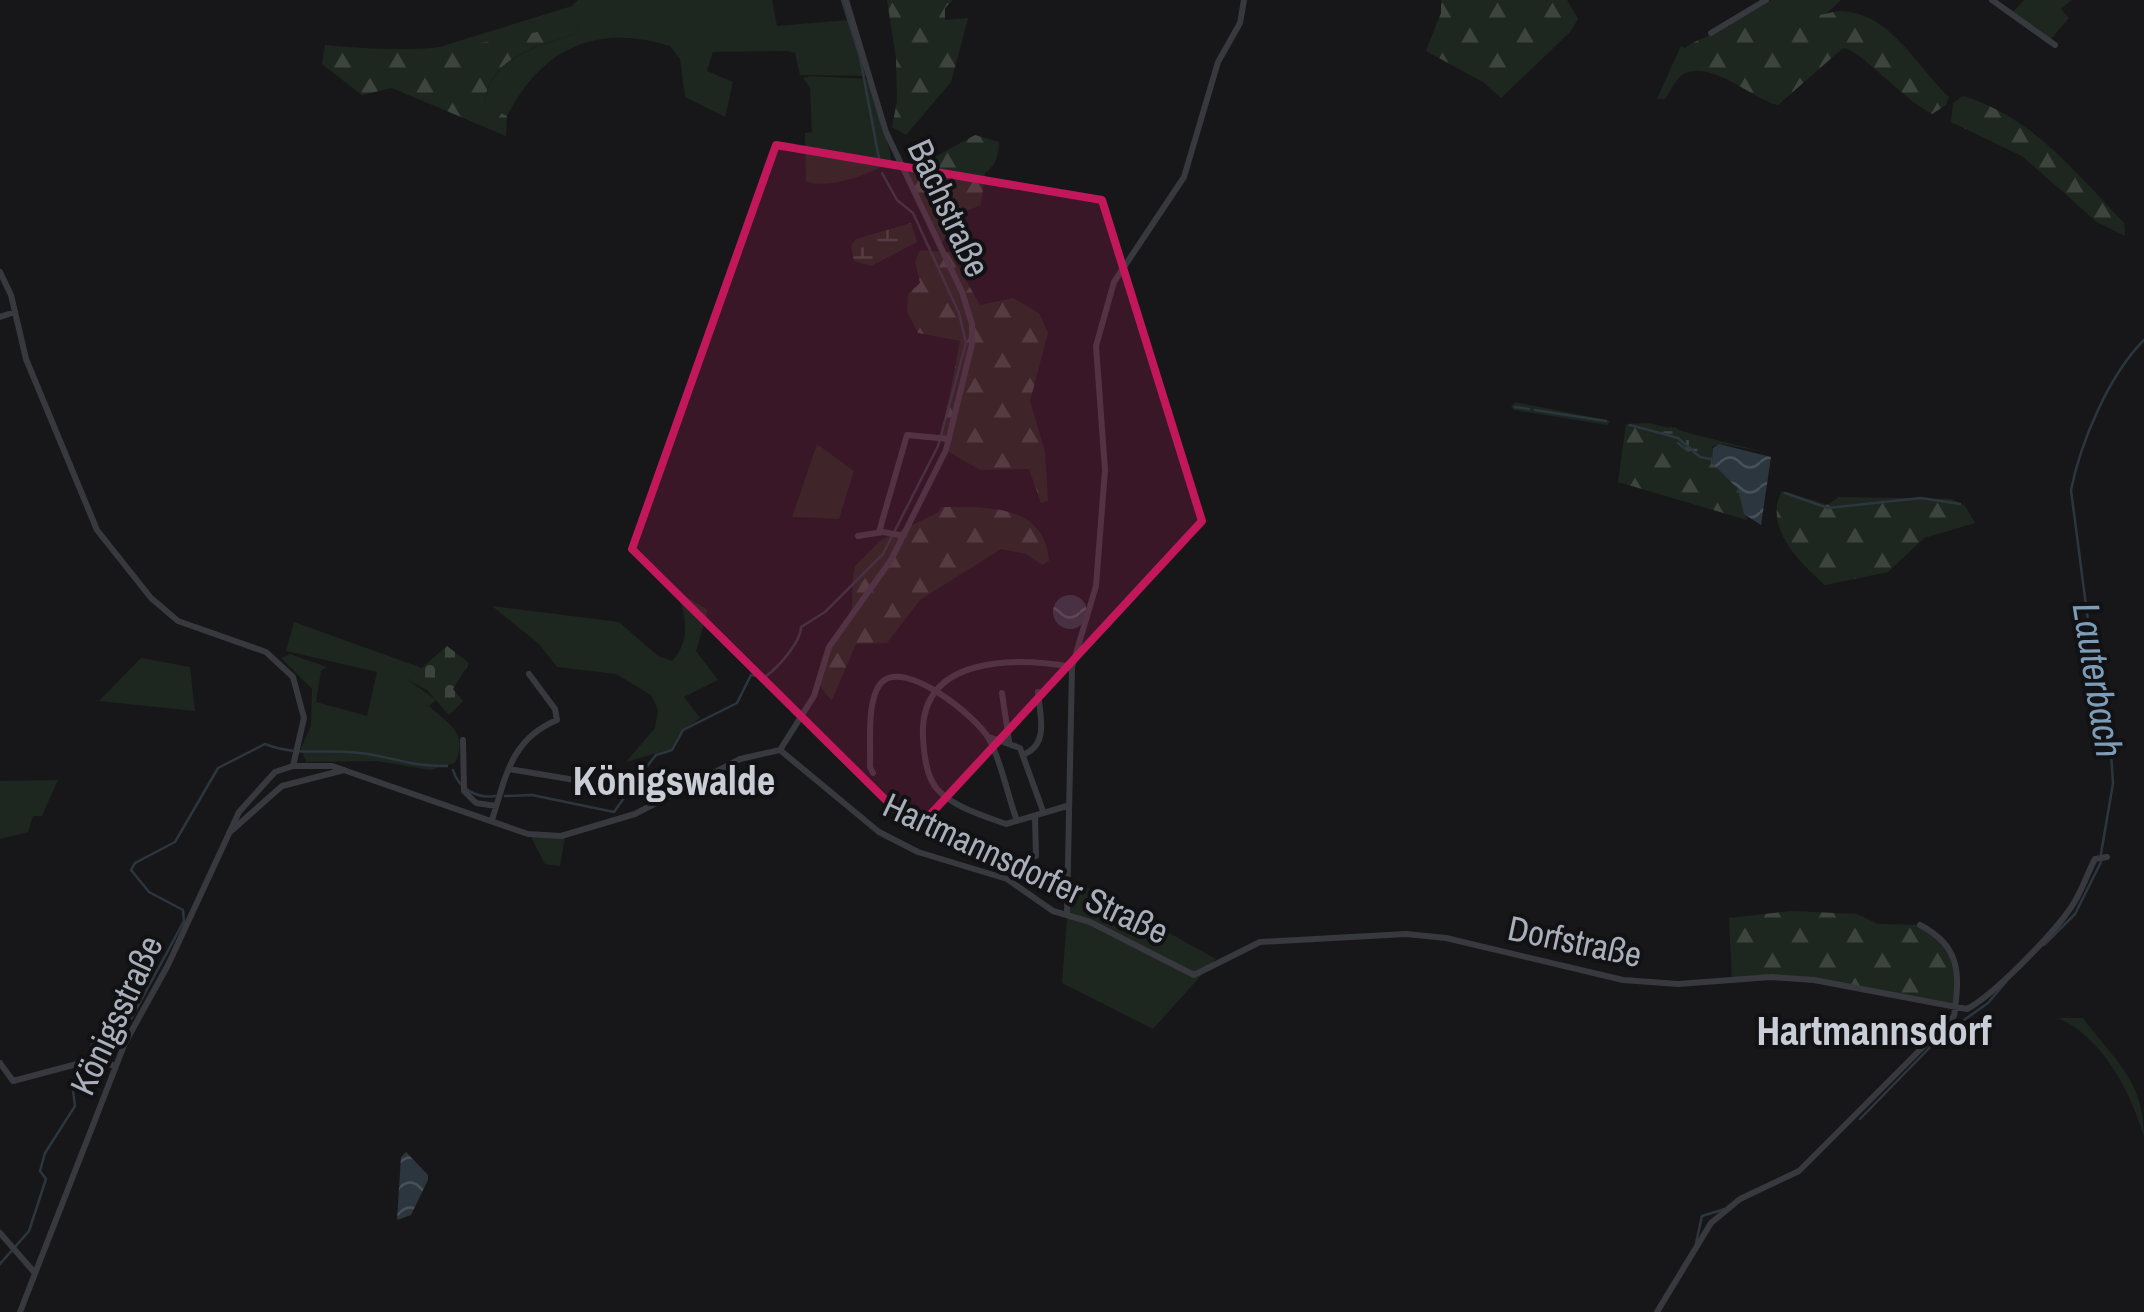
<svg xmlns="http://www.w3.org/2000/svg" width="2144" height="1312" viewBox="0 0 2144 1312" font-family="'Archivo Narrow',sans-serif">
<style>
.green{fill:#1e271f}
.forest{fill:url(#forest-firs)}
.wetland{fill:url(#wetland-marsh)}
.cemetery{fill:url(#cemetery-stones)}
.water{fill:url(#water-waves)}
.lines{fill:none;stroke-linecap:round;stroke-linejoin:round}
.stream{stroke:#2c363e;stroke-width:2.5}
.minor{stroke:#37393e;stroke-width:6}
.marked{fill:#c2185b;fill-opacity:0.2;stroke:#c2185b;stroke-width:8;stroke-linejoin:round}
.labels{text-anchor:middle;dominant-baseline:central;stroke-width:8;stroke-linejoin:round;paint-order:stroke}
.street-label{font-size:35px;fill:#a8aeba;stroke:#121214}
.water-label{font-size:38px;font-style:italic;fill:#7c9cb7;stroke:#121214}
.quarter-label{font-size:40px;font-weight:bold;fill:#c9cdd6;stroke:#121214}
</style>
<defs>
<pattern id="forest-firs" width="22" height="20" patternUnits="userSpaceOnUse" patternTransform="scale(2.5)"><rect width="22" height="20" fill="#1e271f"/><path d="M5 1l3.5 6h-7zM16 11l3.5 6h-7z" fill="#3c443d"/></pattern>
<pattern id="wetland-marsh" width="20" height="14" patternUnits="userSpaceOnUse" patternTransform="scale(2.5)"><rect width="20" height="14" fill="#1e271f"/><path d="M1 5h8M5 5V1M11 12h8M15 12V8" fill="none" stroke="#3c443d"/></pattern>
<pattern id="cemetery-stones" width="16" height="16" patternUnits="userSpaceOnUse" patternTransform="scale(2.5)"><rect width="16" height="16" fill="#1e271f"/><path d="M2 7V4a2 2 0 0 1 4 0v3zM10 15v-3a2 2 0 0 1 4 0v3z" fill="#3c443d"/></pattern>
<pattern id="water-waves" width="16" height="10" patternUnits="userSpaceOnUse" patternTransform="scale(2.5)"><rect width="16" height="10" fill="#2c363e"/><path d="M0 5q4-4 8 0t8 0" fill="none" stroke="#485158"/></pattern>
</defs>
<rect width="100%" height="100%" fill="#171719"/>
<path class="green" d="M 578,0 L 772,0 L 777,26 L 848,20 L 869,76 L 800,75 L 795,53 L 788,51 L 713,52 L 707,71 L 733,82 L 725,117 L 685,97 L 680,59 L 670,46 C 596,23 542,48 507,116 L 485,106 C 487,57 538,47 577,33 L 576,24 L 480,45 L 433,49 L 572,6 Z
M 1771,0 L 1841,0 L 1826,14 L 1718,32 Z
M 2024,0 L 2072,0 L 2061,9 L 2069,18 L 2050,40 L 2010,15 Z
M 810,76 L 870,79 L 890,151 L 891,161 C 876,172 828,191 806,181 L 805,133 L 812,132 L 810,88 L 803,78 Z
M 1515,402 L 1610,421 L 1607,425 L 1514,410 L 1511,407 Z
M 1649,423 L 1764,452 L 1722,444 L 1705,448 L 1671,428 L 1654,437 L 1626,424 Z
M 817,444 L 854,471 L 839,519 L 792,517 Z
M 675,590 L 708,610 L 696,651 L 718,680 L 684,697 L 700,718 L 682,730 L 671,749 L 626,762 L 655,728 L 658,710 L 651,695 L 616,674 L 557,667 L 539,644 L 492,606 L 619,622 L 658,656 L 672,661 C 691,641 687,613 675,590 Z
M 294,622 L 422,668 L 408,680 L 436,700 L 429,706 C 448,724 469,732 455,763 L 430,770 L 377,761 L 306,762 L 301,748 L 311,726 L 312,689 L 281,658 L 290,654 L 327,667 L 321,671 L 316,702 L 367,716 L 377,672 L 286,651 Z
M 141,658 L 190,667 L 195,711 L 99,701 Z
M 58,780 L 42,816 L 33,816 L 28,832 L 0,839 L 0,781 Z
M 531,837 L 565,837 L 560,866 L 545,864 Z
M 1070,878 L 1216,959 L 1153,1029 L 1062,983 Z
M 2058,1018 L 2083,1018 C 2114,1060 2144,1080 2144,1137 C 2131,1093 2103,1037 2058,1018 Z"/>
<path class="forest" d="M 887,0 L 953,0 L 945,8 L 945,20 L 968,18 L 951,82 L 906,135 L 892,127 L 897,101 L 896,58 Z
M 1441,0 L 1567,0 L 1578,19 L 1570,32 L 1501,98 L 1483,82 L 1426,51 L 1441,13 Z
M 1838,11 C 1890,11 1916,66 1949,97 L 1946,105 L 1932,114 C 1904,100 1862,51 1843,48 L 1778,105 C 1752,99 1714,61 1685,73 C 1676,77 1671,91 1665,99 L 1657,99 L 1681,46 L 1685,48 C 1721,22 1793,22 1838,11 Z
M 576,23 L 577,33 C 539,46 486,57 485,106 L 507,116 L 506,136 L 392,88 L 362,95 L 322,64 L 325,45 C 421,55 482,46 576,23 Z
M 1963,96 C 2033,117 2076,173 2124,223 L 2125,236 L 2097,222 L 2022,156 L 1951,122 L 1953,103 Z
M 975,135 L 999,142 C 998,156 997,164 985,173 L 981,205 L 955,216 L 943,242 L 934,239 L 904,174 Z
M 920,250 L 950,252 L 980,305 L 1013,298 L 1039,313 L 1048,333 L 1030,401 L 1045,452 L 1048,501 L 1041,503 L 1029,469 L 980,470 L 949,452 L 942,435 L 960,341 L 918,333 L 907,312 L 908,294 L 920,283 L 915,262 Z
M 1626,424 L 1644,427 L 1654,437 L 1675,427 L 1706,448 L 1712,445 L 1712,463 L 1738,489 L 1747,520 L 1618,482 Z
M 1782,491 L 1828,505 L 1839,497 L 1952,499 L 1965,506 L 1975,523 L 1924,538 L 1888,572 L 1825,585 C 1799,562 1763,527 1782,491 Z
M 941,507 C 985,507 1045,503 1049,561 L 1042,565 L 1026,554 L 1001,549 L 920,600 L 887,643 L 856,644 L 832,700 C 794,667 849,638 852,606 C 853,592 851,580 855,566 L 881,540 L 939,512 Z
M 1791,911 L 1857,914 L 1878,924 L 1920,925 L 1948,944 L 1957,985 L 1953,1005 L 1831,981 L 1732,979 L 1729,918 Z"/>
<path class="wetland" d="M 911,223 L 917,242 L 871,266 L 854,261 L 851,246 L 856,239 Z
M 1670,427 L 1691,434 L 1713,449 L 1712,463 C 1692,456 1673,437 1660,434 Z"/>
<path class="cemetery" d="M 447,646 L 469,663 L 453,689 L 463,701 L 449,715 L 427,690 L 408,680 Z"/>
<path class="water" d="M 1719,444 L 1771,457 L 1761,525 L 1744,514 L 1738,489 L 1712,463 L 1713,448 Z
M1053 612a17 17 0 1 1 34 0a17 17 0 1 1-34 0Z
M 406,1152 L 428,1175 L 428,1180 L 411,1215 L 397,1220 L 401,1157 Z"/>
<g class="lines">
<path class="stream" d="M 842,0 L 860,57 L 880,164
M 1515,407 L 1529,409
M 1535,410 L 1606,421
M 1630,425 L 1678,438 L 1700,457 L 1711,459
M 1678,443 L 1688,451
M 1785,493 L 1828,508 L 1921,498 L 1960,504
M 453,770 C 458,788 477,799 495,796
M 628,790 L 656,755 L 672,750 L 683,730 L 737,703 L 751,675 L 765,677 C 780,666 801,641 801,627 L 825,612 L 883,554 L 938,446 L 966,343 L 959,313 L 913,213 L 897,200 L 882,173
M 505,796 L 532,795 L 614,812 L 624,798
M 2101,854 L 2113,783 L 2109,723 L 2095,675 L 2071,490 C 2081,441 2109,375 2144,340
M 2044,945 L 2075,914 L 2101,862
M 89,1060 L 93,1040 L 131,1019 L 184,921 L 183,910 L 149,892 L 131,870 L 135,863 L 175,842 L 218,768 L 265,744 C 300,758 332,747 368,754 C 397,759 417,767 447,766
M 1860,1119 L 1940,1037 L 1988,1003 L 2006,982
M 1696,1243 L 1702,1216 L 1725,1209
M 0,1264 L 29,1231 L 46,1179 L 40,1171 L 45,1153 L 75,1106 L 73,1090 L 84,1066"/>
<path class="minor" d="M 1992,0 L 2055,45
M 1711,33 L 1766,0
M 0,272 L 11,295 L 26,359 L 97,530 L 151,598 L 178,621 L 266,652 L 293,677 L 304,718 L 293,766
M 0,317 L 15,312
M 879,532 L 907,435 L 949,439
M 858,536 L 883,532 L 904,536
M 1002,693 L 1009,741
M 989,737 L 1020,748 L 1043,811
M 463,740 L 464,791 L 476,803 L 496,806
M 780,750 L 814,696 L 829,647 L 891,560 L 946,450 L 972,344 L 972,324 L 962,292 L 886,132 L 846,0
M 1025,754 C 1049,743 1040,716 1038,692
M 509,769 L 575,780 L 580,772
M 873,773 L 870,767 C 871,745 866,700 881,683 C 904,657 978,718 989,739 C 1001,760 1008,797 1017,821
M 1067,806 L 1006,824 C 984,816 953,807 937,789 C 926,776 924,754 923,737 C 919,655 1016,657 1072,667
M 1035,817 L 1036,856
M 492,820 C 506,776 511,739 557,720 L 555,709 L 529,674
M 229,833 L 282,786 L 344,770
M 1067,912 L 1072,667 L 1096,586 L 1105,470 L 1096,346 L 1114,282 L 1184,177 L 1218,62 L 1240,23 L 1244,0
M 0,1063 L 13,1081 L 92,1060 L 116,1066
M 0,1233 L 34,1272
M 20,1312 L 125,1043 L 168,965 L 239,812 L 275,772 L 293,766 L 332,766 L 528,834 L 561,836 L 635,814 L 740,759 L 780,750 L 879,832 L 918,852 L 1007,879 L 1053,911 L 1090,922 L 1194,975 L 1260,942 L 1406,934 L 1446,938 L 1623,980 L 1678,984 L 1771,977 L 1814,980 L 1967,1009 C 1994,995 2051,936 2070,909 C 2081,894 2086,876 2095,859 L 2107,857
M 1657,1312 L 1711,1223 L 1740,1199 L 1799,1171 L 1954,1016 C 1960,974 1961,946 1920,925"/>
</g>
<path class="marked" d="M 776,145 L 1102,200 L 1202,521 L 916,830 L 632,549 Z"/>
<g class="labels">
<g class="street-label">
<text transform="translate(949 208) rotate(65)">Bachstraße</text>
<text transform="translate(1026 868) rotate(25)">Hartmannsdorfer Straße</text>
<text transform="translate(1575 941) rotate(12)">Dorfstraße</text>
<text transform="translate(116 1015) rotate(-65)">Königsstraße</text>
</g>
<g class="water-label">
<text transform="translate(2098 680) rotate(81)">Lauterbach</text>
</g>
<g class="quarter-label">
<text x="674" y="780">Königswalde</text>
<text x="1874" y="1030">Hartmannsdorf</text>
</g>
</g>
</svg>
